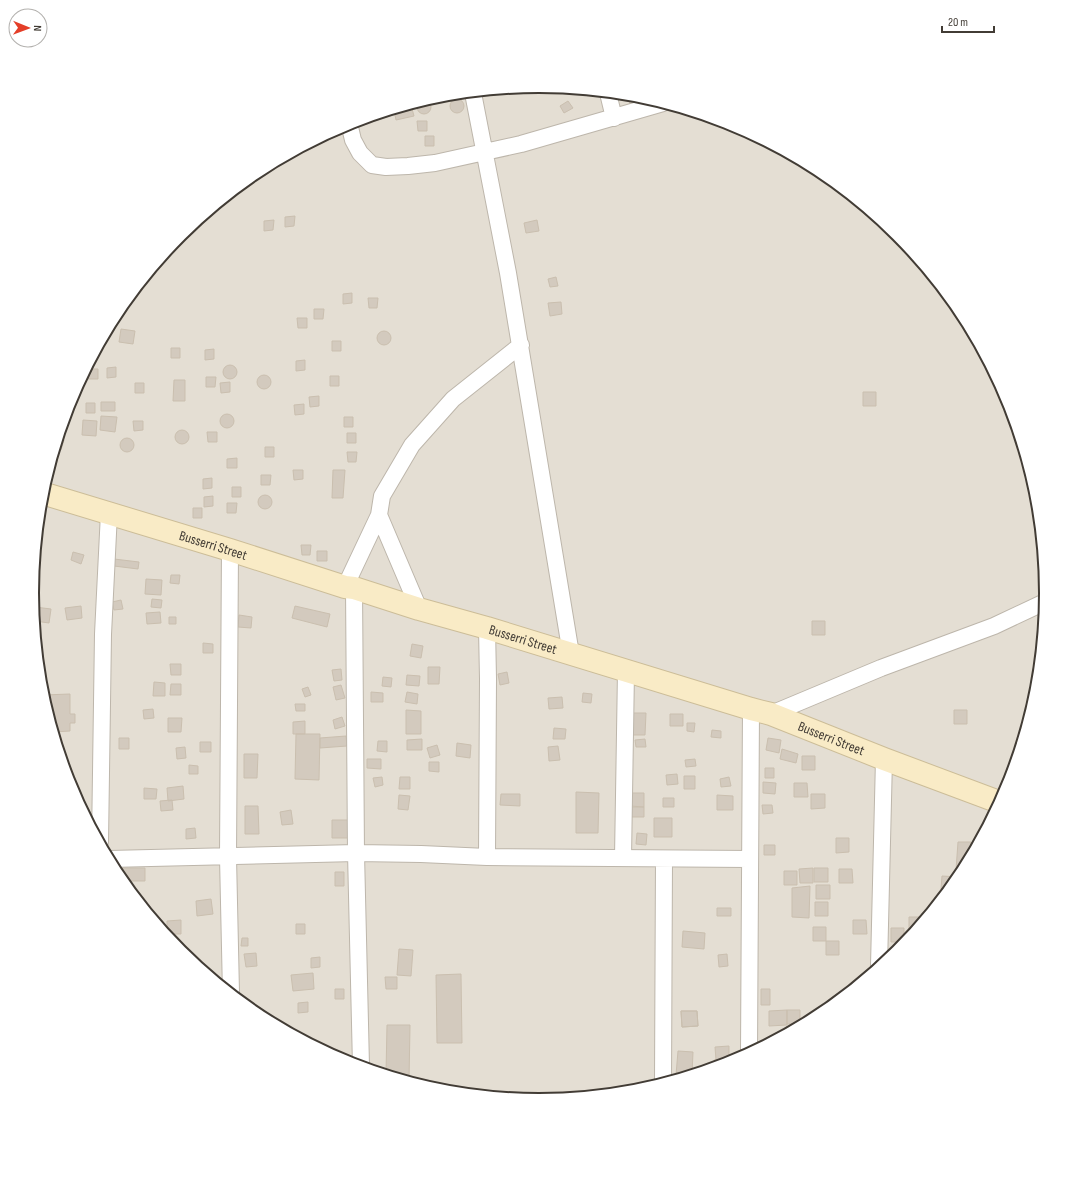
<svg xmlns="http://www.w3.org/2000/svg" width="1078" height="1186" viewBox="0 0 1078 1186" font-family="'Sofia Sans Condensed',sans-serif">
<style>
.residential{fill:#e4ded3}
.building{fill:#d3cabe;stroke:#cabfaf}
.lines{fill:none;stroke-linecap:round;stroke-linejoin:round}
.street-casing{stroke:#bdb6ab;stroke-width:18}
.secondary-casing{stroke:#ccbd98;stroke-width:24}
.street{stroke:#fff;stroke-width:16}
.secondary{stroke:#f9ebc6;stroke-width:22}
.labels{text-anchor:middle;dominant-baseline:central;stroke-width:4;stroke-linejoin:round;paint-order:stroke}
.street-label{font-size:14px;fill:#423c35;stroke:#fff}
.rim{fill:none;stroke:#423c35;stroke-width:2}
</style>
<rect width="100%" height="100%" fill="#f0ece4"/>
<path class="residential" d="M34 593a505 505 0 1 1 1010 0a505 505 0 1 1-1010 0Z"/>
<path class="building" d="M 627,95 L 633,95 L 635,102 L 630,104 Z
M450 106a7 7 0 1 1 14 0a7 7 0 1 1-14 0Z
M417 107a7 7 0 1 1 14 0a7 7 0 1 1-14 0Z
M 568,101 L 573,108 L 564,113 L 560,106 Z
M 411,105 L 414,116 L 396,120 L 394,110 Z
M 417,121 L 427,121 L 427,131 L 418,131 Z
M 425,136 L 434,136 L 434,146 L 425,146 Z
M 295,216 L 294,226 L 285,227 L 285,217 Z
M 274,220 L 273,230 L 264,231 L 264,221 Z
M 537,220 L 539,231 L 526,233 L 524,223 Z
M 556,277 L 558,286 L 550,287 L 548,279 Z
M 352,293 L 352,303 L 343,304 L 343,294 Z
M 368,298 L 378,298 L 377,308 L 369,308 Z
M 561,302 L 562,314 L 550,316 L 548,303 Z
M 314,309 L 324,309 L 323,319 L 314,319 Z
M 297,318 L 307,318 L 307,328 L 298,328 Z
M 121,329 L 135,331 L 133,344 L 119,342 Z
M377 338a7 7 0 1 1 14 0a7 7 0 1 1-14 0Z
M 332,341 L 341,341 L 341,351 L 332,351 Z
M 171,348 L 180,348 L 180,358 L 171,358 Z
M 214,349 L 214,359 L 205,360 L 205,350 Z
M 305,360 L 305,370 L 296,371 L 296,361 Z
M223 372a7 7 0 1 1 14 0a7 7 0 1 1-14 0Z
M 116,367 L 116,377 L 107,378 L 107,368 Z
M 88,369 L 98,369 L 98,379 L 88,379 Z
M257 382a7 7 0 1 1 14 0a7 7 0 1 1-14 0Z
M 330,376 L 339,376 L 339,386 L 330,386 Z
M 206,377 L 216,377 L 215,387 L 206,387 Z
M 174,380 L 185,380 L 185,401 L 173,401 Z
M 230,382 L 230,392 L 221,393 L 220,383 Z
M 135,383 L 144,383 L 144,393 L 135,393 Z
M 863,392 L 876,392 L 876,406 L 863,406 Z
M 319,396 L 319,406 L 310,407 L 309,397 Z
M 101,402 L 115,402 L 115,411 L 101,411 Z
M 86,403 L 95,403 L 95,413 L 86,413 Z
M 304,404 L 304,414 L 295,415 L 294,405 Z
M220 421a7 7 0 1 1 14 0a7 7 0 1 1-14 0Z
M 101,416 L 117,417 L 115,432 L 100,430 Z
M 344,417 L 353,417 L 353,427 L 344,427 Z
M 83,420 L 97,421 L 96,436 L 82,435 Z
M 133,421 L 143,421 L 143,430 L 134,431 Z
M175 437a7 7 0 1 1 14 0a7 7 0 1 1-14 0Z
M 207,432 L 217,432 L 217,442 L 208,442 Z
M 347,433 L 356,433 L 356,443 L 347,443 Z
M120 445a7 7 0 1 1 14 0a7 7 0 1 1-14 0Z
M 59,439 L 64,440 L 61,450 L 56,448 Z
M 265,447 L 274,447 L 274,457 L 265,457 Z
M 347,452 L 357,452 L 356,462 L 348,462 Z
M 237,458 L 237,468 L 227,468 L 227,459 Z
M 293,470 L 303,470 L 303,479 L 294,480 Z
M 333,470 L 345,470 L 343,498 L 332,498 Z
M 261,475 L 271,475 L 270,485 L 261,485 Z
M 212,478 L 212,488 L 203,489 L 203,479 Z
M 232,487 L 241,487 L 241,497 L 232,497 Z
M258 502a7 7 0 1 1 14 0a7 7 0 1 1-14 0Z
M 213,496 L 213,506 L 204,507 L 204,497 Z
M 227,503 L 237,503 L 236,513 L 227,513 Z
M 193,508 L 202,508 L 202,518 L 193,518 Z
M 301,545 L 311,545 L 310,555 L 302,555 Z
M 317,551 L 327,551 L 327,561 L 317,561 Z
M 73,552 L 84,555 L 81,564 L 71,560 Z
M 114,559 L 139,562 L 138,569 L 114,566 Z
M 171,575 L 180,575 L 179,584 L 170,583 Z
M 146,579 L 162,580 L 161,595 L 145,594 Z
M 32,594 L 38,594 L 37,606 L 33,605 Z
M 152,599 L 162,600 L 161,608 L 151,607 Z
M 121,600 L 123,609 L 114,610 L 112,602 Z
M 81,606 L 82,618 L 67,620 L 65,608 Z
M 295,606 L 330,614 L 327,627 L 292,618 Z
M 35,607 L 51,609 L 49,623 L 35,621 Z
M 160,612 L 161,623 L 147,624 L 146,613 Z
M 239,615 L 252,617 L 251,628 L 238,627 Z
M 169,617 L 176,617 L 176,624 L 169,624 Z
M 812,621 L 825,621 L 825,635 L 812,635 Z
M 203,643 L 213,644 L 213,653 L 203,653 Z
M 412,644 L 423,646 L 421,658 L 410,656 Z
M 170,664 L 181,664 L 181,675 L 171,675 Z
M 428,667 L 440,667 L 439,684 L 428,684 Z
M 341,669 L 342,680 L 334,681 L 332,670 Z
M 507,672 L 509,683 L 500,685 L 498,674 Z
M 407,675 L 420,676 L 419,686 L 406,685 Z
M 383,677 L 392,678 L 391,687 L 382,686 Z
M 154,682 L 165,683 L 165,696 L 153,696 Z
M 171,684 L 181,684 L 181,695 L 170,695 Z
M 341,685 L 345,698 L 336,700 L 333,687 Z
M 308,687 L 311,695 L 305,697 L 302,689 Z
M 371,692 L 383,693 L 383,702 L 371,702 Z
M 407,692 L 418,694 L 417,704 L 405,702 Z
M 583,693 L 592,694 L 591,703 L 582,702 Z
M 70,694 L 70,714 L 75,714 L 75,723 L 70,723 L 70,731 L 54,732 L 43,695 Z
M 562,697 L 563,708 L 549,709 L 548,698 Z
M 295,704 L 305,704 L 305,711 L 296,711 Z
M 153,709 L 154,718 L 144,719 L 143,710 Z
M 406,710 L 421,711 L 421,734 L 406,734 Z
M 954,710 L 967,710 L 967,724 L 954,724 Z
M 631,713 L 646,713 L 645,735 L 630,735 Z
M 670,714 L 683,714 L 683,726 L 670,726 Z
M 342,717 L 345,726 L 335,729 L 333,720 Z
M 168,718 L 182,718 L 181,732 L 168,732 Z
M 305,721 L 305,734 L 293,734 L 293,722 Z
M 687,723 L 695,723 L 694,732 L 687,731 Z
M 554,728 L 566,729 L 565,739 L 553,739 Z
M 712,730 L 721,731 L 721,738 L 711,737 Z
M 296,734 L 320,734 L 319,780 L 295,779 Z
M 346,736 L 347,746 L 320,748 L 320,738 Z
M 119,738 L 129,738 L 129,749 L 119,749 Z
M 768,738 L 781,740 L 779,753 L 766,750 Z
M 422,739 L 422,750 L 407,750 L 407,740 Z
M 645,739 L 646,747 L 636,747 L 635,740 Z
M 378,741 L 387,741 L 387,752 L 377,751 Z
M 200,742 L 211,742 L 211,752 L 200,752 Z
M 457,743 L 471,745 L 470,758 L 456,756 Z
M 437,745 L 440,755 L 430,758 L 427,748 Z
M 558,746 L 560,760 L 549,761 L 548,747 Z
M 185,747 L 186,758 L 177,759 L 176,748 Z
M 782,749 L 798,754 L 796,763 L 780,759 Z
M 244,754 L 258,754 L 257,778 L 244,778 Z
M 802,756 L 815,756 L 815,770 L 802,770 Z
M 367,759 L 381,759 L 381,769 L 367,768 Z
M 695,759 L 696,766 L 686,767 L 685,760 Z
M 429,762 L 439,762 L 439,772 L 429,771 Z
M 189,765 L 198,766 L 198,774 L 189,774 Z
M 765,768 L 774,768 L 774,778 L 765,778 Z
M 677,774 L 678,784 L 667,785 L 666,775 Z
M 684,776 L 695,776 L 695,789 L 684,789 Z
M 382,777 L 383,785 L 375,787 L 373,778 Z
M 400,777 L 410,777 L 410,789 L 399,789 Z
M 729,777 L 731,786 L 721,787 L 720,779 Z
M 763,782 L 776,783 L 775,794 L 763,793 Z
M 794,783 L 807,783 L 808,797 L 794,797 Z
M 183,786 L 184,799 L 168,801 L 167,788 Z
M 144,788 L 157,789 L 156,799 L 144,799 Z
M 72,790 L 77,790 L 77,799 Z
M 576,792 L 599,793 L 598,833 L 576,833 Z
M 630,793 L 644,793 L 644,807 L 630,806 Z
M 501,794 L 520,794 L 520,806 L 500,805 Z
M 811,794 L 825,794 L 825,808 L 811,809 Z
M 399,795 L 410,796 L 408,810 L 398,809 Z
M 717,795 L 733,796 L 733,810 L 717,810 Z
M 663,798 L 674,798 L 674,807 L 663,807 Z
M 172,800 L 173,810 L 161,811 L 160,801 Z
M 762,805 L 772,805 L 773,813 L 763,814 Z
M 245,806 L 258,806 L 259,834 L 245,834 Z
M 631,807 L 644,807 L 644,817 L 631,817 Z
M 291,810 L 293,824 L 282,825 L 280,812 Z
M 654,818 L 672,818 L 672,837 L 654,837 Z
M 332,820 L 350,820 L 350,838 L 332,838 Z
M 195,828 L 196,838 L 186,839 L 186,829 Z
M 637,833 L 647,834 L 646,845 L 636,844 Z
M 836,838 L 849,838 L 849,852 L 836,853 Z
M 958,842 L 971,842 L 969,858 L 963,870 L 956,870 Z
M 764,845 L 775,845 L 775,855 L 764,855 Z
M 121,868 L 145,868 L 145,881 L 123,881 L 121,879 Z
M 813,868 L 813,883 L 800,883 L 799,869 Z
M 814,868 L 828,868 L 828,882 L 814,882 Z
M 839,869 L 852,869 L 853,883 L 839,883 Z
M 784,871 L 797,871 L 797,885 L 784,885 Z
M 335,872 L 344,872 L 344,886 L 335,886 Z
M 942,876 L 959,877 L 948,890 L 941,889 Z
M 816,885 L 830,885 L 830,899 L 816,899 Z
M 810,886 L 809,918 L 792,917 L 792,888 Z
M 211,899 L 213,914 L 197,916 L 196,901 Z
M 815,902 L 828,902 L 828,916 L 815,916 Z
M 717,908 L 731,908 L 731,916 L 717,916 Z
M 909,917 L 922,917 L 922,921 L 914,932 L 909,932 Z
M 181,920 L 181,934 L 167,934 L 167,921 Z
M 853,920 L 866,920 L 867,934 L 853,934 Z
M 296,924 L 305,924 L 305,934 L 296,934 Z
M 813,927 L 826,927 L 826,941 L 813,941 Z
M 891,928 L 904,928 L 904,942 L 891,942 Z
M 683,931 L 705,933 L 704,949 L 682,947 Z
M 242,938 L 248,938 L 248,946 L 241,946 Z
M 826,941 L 839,941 L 839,955 L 826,955 Z
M 399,949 L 413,950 L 411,976 L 397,975 Z
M 256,953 L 257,966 L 246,967 L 244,954 Z
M 727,954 L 728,966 L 719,967 L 718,955 Z
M 320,957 L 320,967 L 311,968 L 311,958 Z
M 313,973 L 314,989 L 293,991 L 291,975 Z
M 461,974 L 462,1043 L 437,1043 L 436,975 Z
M 385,977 L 397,977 L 397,989 L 386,989 Z
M 335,989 L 344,989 L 344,999 L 335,999 Z
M 761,989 L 770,989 L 770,1005 L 761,1005 Z
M 308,1002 L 308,1012 L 298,1013 L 298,1003 Z
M 787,1010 L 800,1010 L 800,1024 L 787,1024 Z
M 787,1010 L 787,1025 L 769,1026 L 769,1011 Z
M 681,1011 L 697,1011 L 698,1026 L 682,1027 Z
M 681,1011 L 697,1011 L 698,1026 L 682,1027 Z
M 387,1025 L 410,1025 L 409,1081 L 386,1074 Z
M 729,1046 L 729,1059 L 716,1060 L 715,1047 Z
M 678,1051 L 693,1052 L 692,1074 L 685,1076 L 676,1075 Z
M 329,1052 L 342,1052 L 341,1060 L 329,1053 Z
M 714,1060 L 731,1060 L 731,1062 L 714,1067 Z"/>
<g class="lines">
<defs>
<path id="street" d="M 473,93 L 508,273 L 571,654
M 608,93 L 614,118
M 349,123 L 353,140 L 360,153 L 372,165 L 386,167 L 408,166 L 435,163 L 521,144 L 663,103
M 379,515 L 419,609
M 230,550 L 228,857 L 231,993
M 345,587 L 379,515 L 382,496 L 412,445 L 453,399 L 521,345
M 354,588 L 356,853 L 361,1066
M 487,628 L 488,679 L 487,857
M 771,714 L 881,668 L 994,626 L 1045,602
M 100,842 L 103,634 L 109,513
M 623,858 L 626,671
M 109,859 L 356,853 L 421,854 L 487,857 L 750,859
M 879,966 L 884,759
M 749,1053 L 751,709
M 663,1082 L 664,859"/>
<g id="secondary">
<path id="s1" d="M 42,493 L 230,550 L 345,587 L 354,588 L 419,609 L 487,628 L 751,709 L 771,714 L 884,759 L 999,802"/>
</g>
</defs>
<use href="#street" class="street-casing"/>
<use href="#secondary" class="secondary-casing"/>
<use href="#street" class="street"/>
<use href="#secondary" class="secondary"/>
</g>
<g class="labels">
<g class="street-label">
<text stroke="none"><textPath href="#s1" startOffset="179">Busserri Street</textPath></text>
<text stroke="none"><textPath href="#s1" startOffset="503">Busserri Street</textPath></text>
<text stroke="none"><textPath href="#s1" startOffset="827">Busserri Street</textPath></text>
</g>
</g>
<path d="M0 0H1078V1186H0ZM39 593a500 500 0 1 1 1000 0a500 500 0 1 1-1000 0Z" fill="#fff" fill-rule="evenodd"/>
<path class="rim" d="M39 593a500 500 0 1 1 1000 0a500 500 0 1 1-1000 0Z"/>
<g transform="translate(28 28) rotate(91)"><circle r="19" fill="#ffffff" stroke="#b3b1ae"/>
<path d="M0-3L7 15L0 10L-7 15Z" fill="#e43e28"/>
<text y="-6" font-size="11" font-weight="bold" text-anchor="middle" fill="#423c35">N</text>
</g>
<path d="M942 26v6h52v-6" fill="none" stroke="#423c35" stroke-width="2"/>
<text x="948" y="26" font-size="12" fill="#423c35" stroke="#ffffff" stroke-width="3" paint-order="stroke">20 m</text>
</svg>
